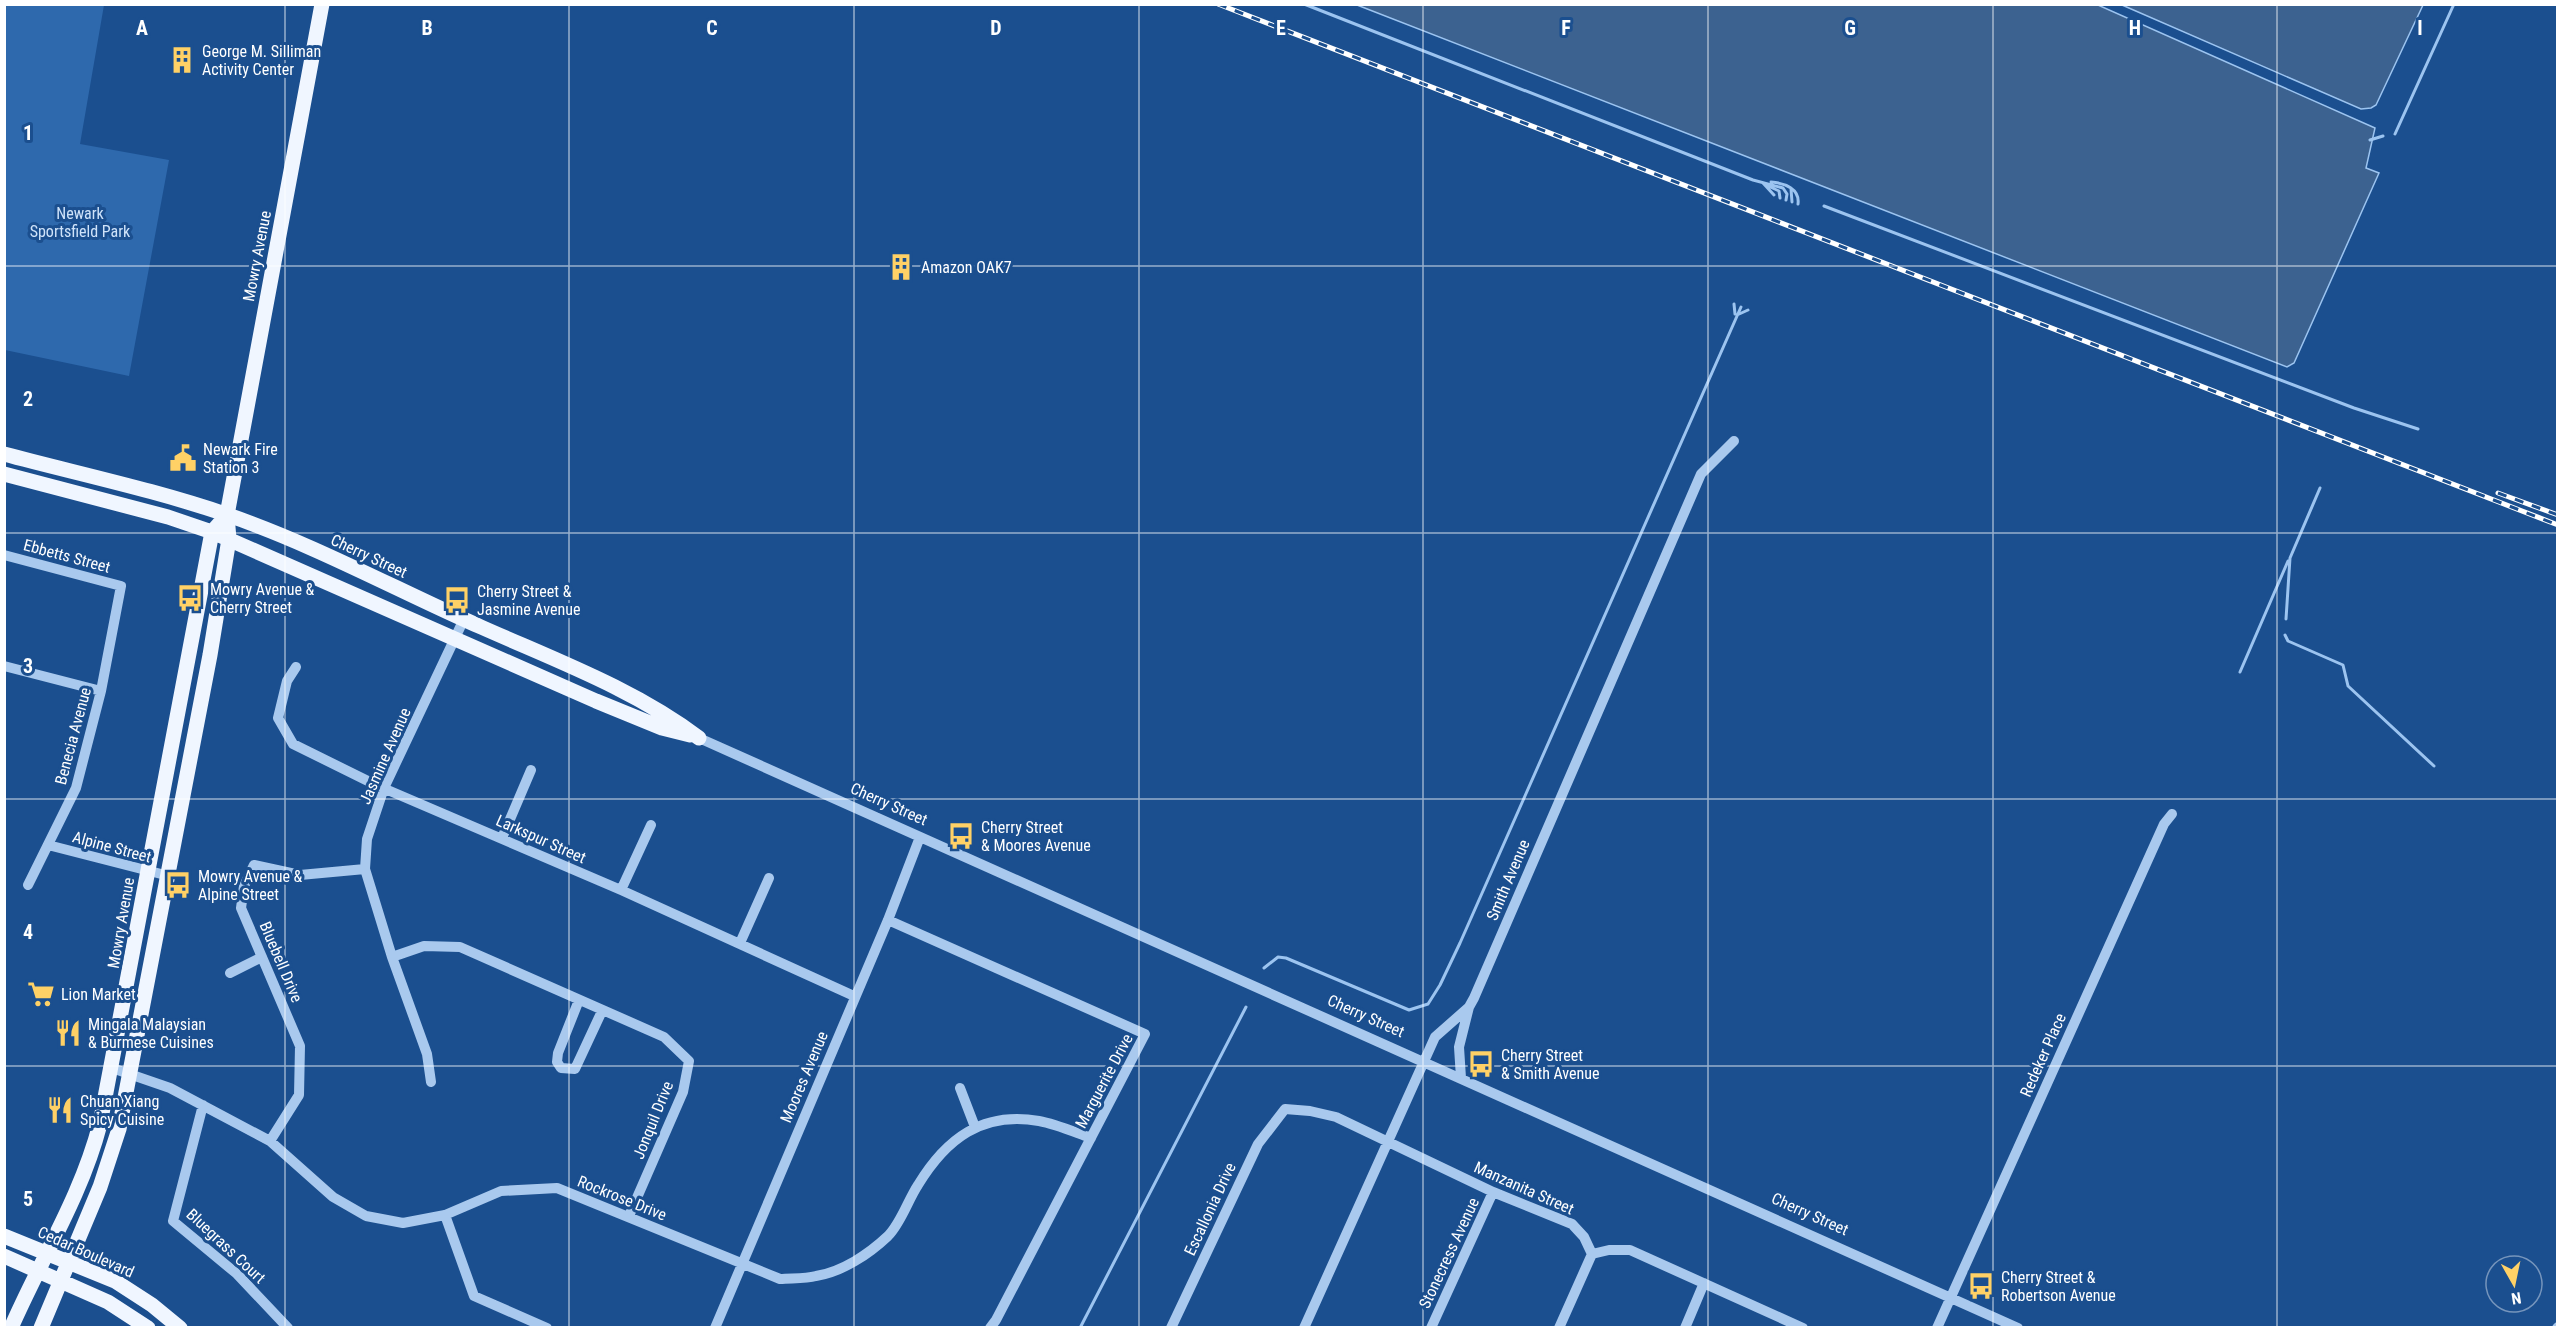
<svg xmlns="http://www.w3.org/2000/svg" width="2562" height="1332" viewBox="0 0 2562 1332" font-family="'Roboto Condensed',sans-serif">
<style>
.green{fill:#2e69ad}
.water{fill:#3c6290;stroke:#9cc4f0;stroke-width:1.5}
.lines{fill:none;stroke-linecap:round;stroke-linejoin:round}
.stream{stroke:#9cc4f0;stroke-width:3}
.minor{stroke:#a9c9ee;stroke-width:10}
.major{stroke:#f0f6ff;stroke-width:15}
.rail-casing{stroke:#fff;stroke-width:5}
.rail{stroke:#1b4f8f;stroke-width:3;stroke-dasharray:9;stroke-linecap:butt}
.grid{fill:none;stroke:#fff;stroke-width:1.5;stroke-opacity:0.55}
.labels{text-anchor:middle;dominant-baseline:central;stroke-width:6;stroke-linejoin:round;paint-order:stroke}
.poi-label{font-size:16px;fill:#fff;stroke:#1b4f8f;text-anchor:start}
.park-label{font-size:16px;fill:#cfe3fa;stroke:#1b4f8f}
.street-label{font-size:16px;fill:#fff;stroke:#1b4f8f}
.grid-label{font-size:20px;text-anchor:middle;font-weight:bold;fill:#fff;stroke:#1b4f8f;stroke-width:6;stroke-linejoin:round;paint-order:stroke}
</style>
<rect width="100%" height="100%" fill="#1b4f8f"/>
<path class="green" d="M 5,4 L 104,5 L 80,144 L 169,160 L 129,376 L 5,350 Z"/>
<path class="water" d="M 1357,5 L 2098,5 L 2375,128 L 2366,168 L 2379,173 L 2294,363 L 2287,367 Z
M 2122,5 L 2423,5 L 2376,105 L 2371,108 L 2361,109 Z"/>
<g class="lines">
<path class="stream" d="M 1304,4 L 1753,180 L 1783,188 L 1787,194 L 1786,200
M 2395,134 L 2454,4
M 2370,140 L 2383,136
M 1771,182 C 1785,183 1800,189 1798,204
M 1763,183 L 1774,195
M 1766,185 L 1779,191 L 1780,198
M 1791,189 L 1792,202
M 1824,206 L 2354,408 L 2418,429
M 1734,304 L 1735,314
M 1737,315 L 1748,310
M 2286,619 L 2290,558 L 2320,488
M 2285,635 L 2288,641 L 2343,665 L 2348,686 L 2434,766
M 2240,672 L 2288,561
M 1264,968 L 1278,957 L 1286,958 L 1409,1010 L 1428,1004 L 1440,985 L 1460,943 L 1741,307
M 1080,1328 L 1246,1007"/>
<path class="minor" d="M 4,555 L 121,586 L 101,691 L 76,788 L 28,885
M 4,666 L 101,691
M 296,667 L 287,681 L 278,718 L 293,744 L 376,785 L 621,890 L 854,996
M 699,738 L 2018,1328
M 502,838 L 531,770
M 48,845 L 169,876
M 621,890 L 651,825
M 888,920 L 1145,1034 L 996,1320 L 990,1328
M 740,943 L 769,878
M 392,957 L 424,946 L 460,947 L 664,1037 L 689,1061 L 683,1092 L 629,1216
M 230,973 L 262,957
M 579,1000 L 558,1053 L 557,1062 L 561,1068 L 575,1069 L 602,1011
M 112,1068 L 170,1088 L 270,1141 L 333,1197 L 366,1216 L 403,1223 L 445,1215 L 501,1191 L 557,1188 L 780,1279 C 792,1278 805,1279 816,1276 C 842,1272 869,1254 888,1236 C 901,1223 908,1200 918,1185 C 946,1139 982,1111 1039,1121 C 1056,1124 1074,1132 1091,1138
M 1461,1078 L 1459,1047 L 1469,1007
M 431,1082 L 427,1054 L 392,957 L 365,869 L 367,839 L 384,788 L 464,619
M 960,1088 L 975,1127
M 203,1105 L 173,1221 L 237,1274 L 288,1328
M 270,1141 L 299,1095 L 300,1046 L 241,908 L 244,886 L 254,865 L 300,875 L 365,869
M 445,1215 L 474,1296 L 547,1328
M 715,1328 L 888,920 L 920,837
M 1171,1328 L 1258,1144 L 1285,1109 L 1310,1111 L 1336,1117 L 1493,1192 L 1572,1224 L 1584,1237 L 1592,1254 L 1609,1250 L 1630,1250 L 1803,1328
M 1304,1328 L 1435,1037 L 1469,1007 L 1474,998 L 1701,474 L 1734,441
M 1431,1328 L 1493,1192
M 1559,1328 L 1592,1254
M 1685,1328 L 1704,1283
M 1937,1328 L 2164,824 L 2172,814
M 2557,1328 L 2558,1327"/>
<path class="major" d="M 4,454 C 79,474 155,490 228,515 C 315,545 397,590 481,627 C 555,660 634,689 699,738
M 4,474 L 168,517 L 212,532 L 596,701 L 662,728 L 690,735
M 4,1236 L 115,1281 L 152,1305 L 180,1328
M 4,1256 L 108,1302 L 148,1328
M 11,1328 C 41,1259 81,1197 100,1124 L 212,532 L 227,515
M 41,1328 L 100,1187 L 119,1129 L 210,655 L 229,539 L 227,515 L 322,4"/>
<defs>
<path id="rail" d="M 1218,4 L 2558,525
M 2498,493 L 2558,515"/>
</defs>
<use href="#rail" class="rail-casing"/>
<use href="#rail" class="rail"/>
</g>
<path class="grid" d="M 285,4 L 285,1328M 569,4 L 569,1328M 854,4 L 854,1328M 1139,4 L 1139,1328M 1423,4 L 1423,1328M 1708,4 L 1708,1328M 1993,4 L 1993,1328M 2277,4 L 2277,1328M 4,266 L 2558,266M 4,533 L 2558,533M 4,799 L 2558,799M 4,1066 L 2558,1066"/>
<defs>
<symbol id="building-bare" viewBox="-9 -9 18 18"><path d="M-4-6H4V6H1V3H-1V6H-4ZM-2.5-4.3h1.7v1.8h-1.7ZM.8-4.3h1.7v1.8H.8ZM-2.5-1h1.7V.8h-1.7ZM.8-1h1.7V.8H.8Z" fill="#ffd166" stroke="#1b4f8f" stroke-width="2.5" paint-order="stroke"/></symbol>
<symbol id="civic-bare" viewBox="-9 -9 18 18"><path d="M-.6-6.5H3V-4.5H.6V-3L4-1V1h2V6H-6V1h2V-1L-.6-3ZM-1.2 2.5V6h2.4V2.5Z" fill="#ffd166" stroke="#1b4f8f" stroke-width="2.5" paint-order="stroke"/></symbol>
<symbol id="bus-bare" viewBox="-9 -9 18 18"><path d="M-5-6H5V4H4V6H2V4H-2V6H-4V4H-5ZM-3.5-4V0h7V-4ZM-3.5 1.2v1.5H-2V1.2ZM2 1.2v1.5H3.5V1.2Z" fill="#ffd166" stroke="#1b4f8f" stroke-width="2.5" paint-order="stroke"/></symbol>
<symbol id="supermarket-bare" viewBox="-9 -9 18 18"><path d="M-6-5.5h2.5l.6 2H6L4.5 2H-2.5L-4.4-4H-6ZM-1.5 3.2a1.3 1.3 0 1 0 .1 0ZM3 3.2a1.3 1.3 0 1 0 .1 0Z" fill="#ffd166" stroke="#1b4f8f" stroke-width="2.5" paint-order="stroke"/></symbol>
<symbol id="restaurant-bare" viewBox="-9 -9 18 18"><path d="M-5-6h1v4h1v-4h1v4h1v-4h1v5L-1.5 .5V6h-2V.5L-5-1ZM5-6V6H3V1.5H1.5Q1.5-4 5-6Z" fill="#ffd166" stroke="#1b4f8f" stroke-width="2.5" paint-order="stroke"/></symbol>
</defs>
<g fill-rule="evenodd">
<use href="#building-bare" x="163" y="41" width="38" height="38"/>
<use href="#building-bare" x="882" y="248" width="38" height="38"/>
<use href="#civic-bare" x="164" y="439" width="38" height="38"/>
<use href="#bus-bare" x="171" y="579" width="38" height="38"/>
<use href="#bus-bare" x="438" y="581" width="38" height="38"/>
<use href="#bus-bare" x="942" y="817" width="38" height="38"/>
<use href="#bus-bare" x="159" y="866" width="38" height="38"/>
<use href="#supermarket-bare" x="22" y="975" width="38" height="38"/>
<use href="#restaurant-bare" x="49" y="1014" width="38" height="38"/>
<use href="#bus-bare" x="1462" y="1045" width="38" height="38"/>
<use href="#restaurant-bare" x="41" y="1091" width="38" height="38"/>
<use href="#bus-bare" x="1962" y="1267" width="38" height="38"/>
</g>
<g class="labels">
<g class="poi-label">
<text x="202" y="51">George M. Silliman<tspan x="202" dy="18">Activity Center</tspan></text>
<text x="921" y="267">Amazon OAK7</text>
<text x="203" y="449">Newark Fire<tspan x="203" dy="18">Station 3</tspan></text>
<text x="210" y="589">Mowry Avenue &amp;<tspan x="210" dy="18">Cherry Street</tspan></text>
<text x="477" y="591">Cherry Street &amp;<tspan x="477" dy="18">Jasmine Avenue</tspan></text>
<text x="981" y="827">Cherry Street<tspan x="981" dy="18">&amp; Moores Avenue</tspan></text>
<text x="198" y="876">Mowry Avenue &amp;<tspan x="198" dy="18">Alpine Street</tspan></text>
<text x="61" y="994">Lion Market</text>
<text x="88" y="1024">Mingala Malaysian<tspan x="88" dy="18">&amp; Burmese Cuisines</tspan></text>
<text x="1501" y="1055">Cherry Street<tspan x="1501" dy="18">&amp; Smith Avenue</tspan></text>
<text x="80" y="1101">Chuan Xiang<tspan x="80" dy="18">Spicy Cuisine</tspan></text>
<text x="2001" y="1277">Cherry Street &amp;<tspan x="2001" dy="18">Robertson Avenue</tspan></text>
</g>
<g class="park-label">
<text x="80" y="213">Newark<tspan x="80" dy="18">Sportsfield Park</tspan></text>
</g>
<g class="street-label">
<text transform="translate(257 256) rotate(-79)">Mowry Avenue</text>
<text transform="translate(67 556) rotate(15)">Ebbetts Street</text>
<text transform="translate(369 556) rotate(25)">Cherry Street</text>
<text transform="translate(73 736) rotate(-75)">Benecia Avenue</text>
<text transform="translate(385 756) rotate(-66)">Jasmine Avenue</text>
<text transform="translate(889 804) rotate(24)">Cherry Street</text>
<text transform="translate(541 839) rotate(24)">Larkspur Street</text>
<text transform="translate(112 847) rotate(15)">Alpine Street</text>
<text transform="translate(1508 880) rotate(-67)">Smith Avenue</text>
<text transform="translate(121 923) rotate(-80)">Mowry Avenue</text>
<text transform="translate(281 962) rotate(67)">Bluebell Drive</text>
<text transform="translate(1366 1016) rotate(24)">Cherry Street</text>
<text transform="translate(2043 1055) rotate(-66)">Redeker Place</text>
<text transform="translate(804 1077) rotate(-67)">Moores Avenue</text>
<text transform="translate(1104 1081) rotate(-62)">Marguerite Drive</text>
<text transform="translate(653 1120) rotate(-68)">Jonquil Drive</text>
<text transform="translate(1524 1188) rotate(24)">Manzanita Street</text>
<text transform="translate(622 1198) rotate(22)">Rockrose Drive</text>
<text transform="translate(1210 1209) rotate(-65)">Escallonia Drive</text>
<text transform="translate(1810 1214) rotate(24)">Cherry Street</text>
<text transform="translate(226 1246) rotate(43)">Bluegrass Court</text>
<text transform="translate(86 1252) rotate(24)">Cedar Boulevard</text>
<text transform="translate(1449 1253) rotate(-65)">Stonecress Avenue</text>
</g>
</g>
<g class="grid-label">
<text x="142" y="35">A</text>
<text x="427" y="35">B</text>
<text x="712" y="35">C</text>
<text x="996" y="35">D</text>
<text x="1281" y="35">E</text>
<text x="1566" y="35">F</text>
<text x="1850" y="35">G</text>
<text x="2135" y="35">H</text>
<text x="2420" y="35">I</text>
<text x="28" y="140">1</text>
<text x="28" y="406">2</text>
<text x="28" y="673">3</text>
<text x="28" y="939">4</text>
<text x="28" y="1206">5</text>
</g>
<rect width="2562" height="1332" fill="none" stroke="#ffffff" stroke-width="12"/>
<g transform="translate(2514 1284) rotate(171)"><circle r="28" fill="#1b4f8f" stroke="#7695bc" stroke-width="1.5"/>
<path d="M0-4.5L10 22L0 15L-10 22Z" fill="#ffd166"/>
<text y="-9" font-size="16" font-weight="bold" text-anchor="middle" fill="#ffffff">N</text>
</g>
</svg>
